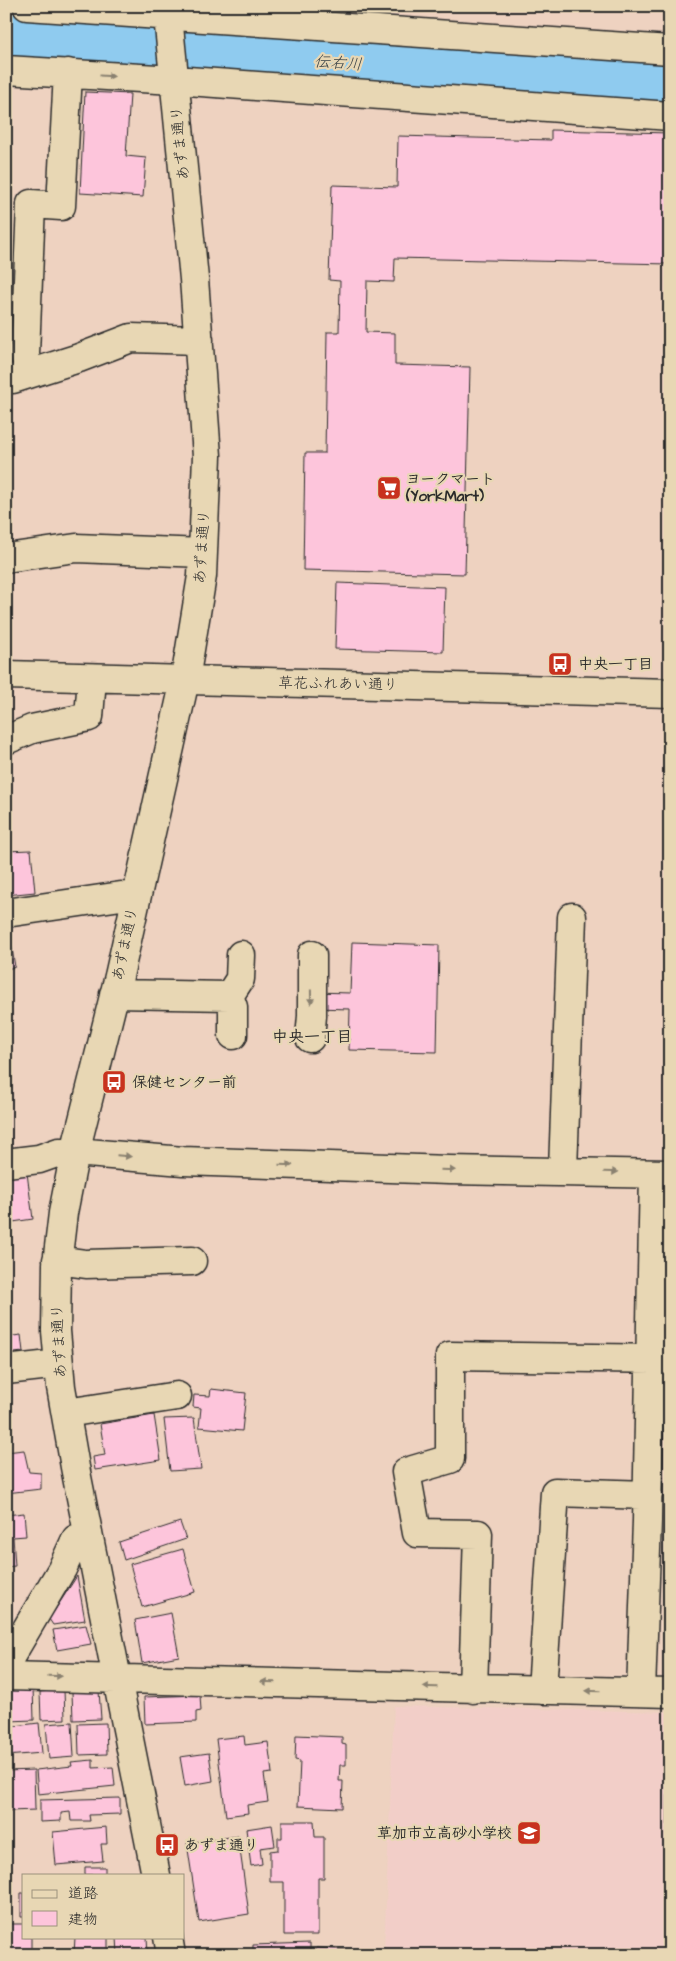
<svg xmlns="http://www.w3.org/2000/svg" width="676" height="1961" viewBox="0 0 676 1961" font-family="'Architects Daughter','Klee One',sans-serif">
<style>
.built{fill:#f2cec8}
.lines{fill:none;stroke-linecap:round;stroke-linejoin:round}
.river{stroke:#8fcbef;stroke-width:54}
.building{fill:#fdc5db;stroke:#2b2b2b}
.minor-casing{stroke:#2b2b2b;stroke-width:31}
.minor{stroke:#e8d7b4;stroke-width:28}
.oneway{fill:#8a8170}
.labels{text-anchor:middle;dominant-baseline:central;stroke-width:4.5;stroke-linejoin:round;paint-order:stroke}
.street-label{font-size:15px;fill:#2b2b2b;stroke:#e8d7b4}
.poi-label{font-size:15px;font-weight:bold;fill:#2b2b2b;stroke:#e8d7b4;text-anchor:start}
.water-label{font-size:16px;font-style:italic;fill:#3a4348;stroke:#e8d7b4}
.neighbourhood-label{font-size:16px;font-weight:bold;fill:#2b2b2b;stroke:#e8d7b4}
</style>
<rect width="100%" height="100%" fill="#eed2c0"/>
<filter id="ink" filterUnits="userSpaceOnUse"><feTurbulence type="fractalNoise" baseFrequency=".02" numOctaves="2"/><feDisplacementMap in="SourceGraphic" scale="10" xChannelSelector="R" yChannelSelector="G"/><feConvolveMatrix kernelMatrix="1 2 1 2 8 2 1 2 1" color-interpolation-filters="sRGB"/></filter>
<g filter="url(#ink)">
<path class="built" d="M 394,1706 L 670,1712 L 670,1955 L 384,1955 Z"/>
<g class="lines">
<path class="river" d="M 6,38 L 670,87"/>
</g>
<path class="building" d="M 85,92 L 130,94 L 126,156 L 146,158 L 143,197 L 80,193 Z
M 551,130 L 670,133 L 670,264 L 395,258 L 394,282 L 367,281 L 366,332 L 395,333 L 395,365 L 470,367 L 465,574 L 303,570 L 305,453 L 325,453 L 327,332 L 339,332 L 340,281 L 329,280 L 332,185 L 397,187 L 398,136 L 551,140 Z
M 337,583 L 445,587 L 443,652 L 335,649 Z
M 31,850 L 35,892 L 6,895 L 6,851 Z
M 6,930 L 9,930 L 15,967 L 6,969 Z
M 352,942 L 439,945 L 437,1052 L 349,1050 L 350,1009 L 314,1008 L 315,992 L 350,993 Z
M 27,1173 L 33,1219 L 6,1223 L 6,1176 Z
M 21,1335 L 23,1352 L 6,1354 L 6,1337 Z
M 211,1389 L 246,1393 L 242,1431 L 199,1427 L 201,1408 L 193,1407 L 194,1395 L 210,1396 Z
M 154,1415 L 161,1460 L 95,1470 L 93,1457 L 105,1455 L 100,1424 Z
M 194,1418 L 201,1469 L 170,1471 L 164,1419 Z
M 24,1450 L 29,1472 L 41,1473 L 41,1489 L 6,1493 L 6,1452 Z
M 24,1513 L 26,1536 L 13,1537 L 15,1566 L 6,1567 L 6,1515 Z
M 180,1522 L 186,1539 L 124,1560 L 119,1542 Z
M 183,1549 L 195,1592 L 142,1607 L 130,1564 Z
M 77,1576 L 85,1620 L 53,1625 L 49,1619 Z
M 171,1613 L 179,1656 L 142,1663 L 135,1620 Z
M 86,1625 L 91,1644 L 57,1650 L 53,1630 Z
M 33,1687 L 34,1720 L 8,1721 L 7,1688 Z
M 64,1690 L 65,1719 L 41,1720 L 40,1692 Z
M 99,1691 L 101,1719 L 73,1720 L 72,1692 Z
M 200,1695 L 201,1711 L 196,1712 L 196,1722 L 145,1724 L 144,1697 Z
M 72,1722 L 74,1757 L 49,1759 L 46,1724 Z
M 39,1723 L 42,1753 L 6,1756 L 6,1727 Z
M 106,1723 L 107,1754 L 79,1755 L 78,1724 Z
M 669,1729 L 670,1729 L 670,1857 L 667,1857 Z
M 296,1735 L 342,1737 L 342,1744 L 346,1745 L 346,1765 L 340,1765 L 339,1781 L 343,1781 L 342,1808 L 298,1806 L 300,1761 L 295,1760 Z
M 244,1736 L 245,1745 L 268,1742 L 272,1773 L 264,1774 L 268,1802 L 247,1805 L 248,1813 L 226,1816 L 216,1739 Z
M 209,1753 L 213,1781 L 185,1786 L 180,1757 Z
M 93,1760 L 93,1768 L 113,1767 L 115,1786 L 38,1794 L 36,1770 L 72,1766 L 71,1762 Z
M 34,1770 L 35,1810 L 10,1811 L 10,1807 L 6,1807 L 6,1771 Z
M 120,1798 L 120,1814 L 89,1815 L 90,1821 L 71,1821 L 70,1812 L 61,1813 L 61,1821 L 40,1822 L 40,1800 Z
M 282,1821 L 314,1821 L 315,1837 L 324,1837 L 324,1878 L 318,1878 L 318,1935 L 284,1935 L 284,1882 L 270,1882 L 270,1851 L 278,1850 L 278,1838 L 282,1838 Z
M 272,1825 L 275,1846 L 260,1848 L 262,1864 L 251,1866 L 246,1829 Z
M 106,1827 L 107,1844 L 101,1844 L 103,1861 L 56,1865 L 53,1832 Z
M 238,1836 L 249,1914 L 199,1922 L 187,1843 Z
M 85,1867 L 105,1867 L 105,1875 L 85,1875 Z
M 21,1893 L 24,1893 L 24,1917 L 21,1917 Z
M 6,1924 L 24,1924 L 24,1937 L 31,1937 L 31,1953 L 6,1953 Z
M 75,1937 L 108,1937 L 108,1955 L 74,1955 Z
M 117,1937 L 147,1937 L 148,1955 L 118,1955 Z
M 310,1943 L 310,1955 L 253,1955 L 253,1945 Z
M 316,1948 L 370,1951 L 370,1955 L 316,1955 Z"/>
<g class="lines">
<defs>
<path id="minor" d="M 27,6 L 670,50
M 6,70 L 174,80 L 670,116
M 28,374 L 25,354 L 31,204 L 61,206 L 68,73
M 6,378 L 13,379 L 79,358 L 131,338 L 199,340
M 6,558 L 76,548 L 203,553
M 6,675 L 670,693
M 6,740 L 32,729 L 89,717 L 92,678
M 6,913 L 121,896 L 135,898
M 114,994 L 229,996
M 233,1035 L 233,1007 L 229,996 L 240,979 L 241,955
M 310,1038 L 312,1016 L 312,955
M 6,1163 L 39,1159 L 59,1152 L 75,1152 L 183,1161 L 449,1170 L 670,1174
M 563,1170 L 572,917
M 57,1260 L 86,1264 L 192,1261
M 6,1370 L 59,1364
M 66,1413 L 177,1396
M 6,1664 L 62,1569 L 76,1539 L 87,1534
M 6,1676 L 670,1693
M 473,1689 L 478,1534 L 417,1533 L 406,1472 L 450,1459 L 450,1356 L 670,1359
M 542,1690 L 555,1492 L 648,1495
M 641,1692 L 647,1521 L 654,1174
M 156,1875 L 75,1467 L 61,1387 L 56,1331 L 57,1264 L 63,1213 L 75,1152 L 119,976 L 185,680 L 202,576 L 207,456 L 194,279 L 167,6
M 168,1937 L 171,1955"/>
</defs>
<use href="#minor" class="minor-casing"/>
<use href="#minor" class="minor"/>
</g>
<defs><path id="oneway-solid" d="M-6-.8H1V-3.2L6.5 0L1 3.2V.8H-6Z" transform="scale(1.25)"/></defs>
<g class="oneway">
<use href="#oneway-solid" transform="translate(107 76) rotate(4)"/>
<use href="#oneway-solid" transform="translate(311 997) rotate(89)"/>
<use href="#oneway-solid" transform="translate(124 1156) rotate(5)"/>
<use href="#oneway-solid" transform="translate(286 1165) rotate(2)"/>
<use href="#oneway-solid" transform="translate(448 1170) rotate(1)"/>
<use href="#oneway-solid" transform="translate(611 1172) rotate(2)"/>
<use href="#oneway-solid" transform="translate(55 1676) rotate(1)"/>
<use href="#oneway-solid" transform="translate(268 1682) rotate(-178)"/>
<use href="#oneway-solid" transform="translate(430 1687) rotate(-178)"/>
<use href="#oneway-solid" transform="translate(593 1691) rotate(-179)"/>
</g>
</g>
<defs>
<symbol id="supermarket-square" viewBox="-11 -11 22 22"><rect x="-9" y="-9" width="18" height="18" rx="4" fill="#c8321e" stroke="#e8d7b4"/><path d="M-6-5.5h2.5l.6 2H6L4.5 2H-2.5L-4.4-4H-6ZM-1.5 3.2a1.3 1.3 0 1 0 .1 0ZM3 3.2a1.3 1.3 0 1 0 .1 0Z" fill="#fff"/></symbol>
<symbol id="bus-square" viewBox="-11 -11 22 22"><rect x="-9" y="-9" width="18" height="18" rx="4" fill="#c8321e" stroke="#e8d7b4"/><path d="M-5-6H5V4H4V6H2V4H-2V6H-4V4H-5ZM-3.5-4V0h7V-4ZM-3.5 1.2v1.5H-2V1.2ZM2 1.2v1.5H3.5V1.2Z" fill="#fff"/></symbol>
<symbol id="school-square" viewBox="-11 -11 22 22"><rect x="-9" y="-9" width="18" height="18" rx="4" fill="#c8321e" stroke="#e8d7b4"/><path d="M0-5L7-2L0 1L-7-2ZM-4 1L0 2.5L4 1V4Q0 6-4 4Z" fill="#fff"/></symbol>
</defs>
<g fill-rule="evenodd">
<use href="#supermarket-square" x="375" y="474" width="28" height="28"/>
<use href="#bus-square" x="546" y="650" width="28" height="28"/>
<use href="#bus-square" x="100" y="1068" width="28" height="28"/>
<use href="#school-square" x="515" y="1819" width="28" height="28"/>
<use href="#bus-square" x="153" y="1831" width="28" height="28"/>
</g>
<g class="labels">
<g class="street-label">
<text transform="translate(180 143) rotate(-96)">あずま通り</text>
<text transform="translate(202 547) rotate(-86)">あずま通り</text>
<text transform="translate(338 684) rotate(1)">草花ふれあい通り</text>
<text transform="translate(125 944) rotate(-78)">あずま通り</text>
<text transform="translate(59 1341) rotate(-93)">あずま通り</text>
</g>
<g class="poi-label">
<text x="406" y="479">ヨークマート<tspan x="406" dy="17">(YorkMart)</tspan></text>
<text x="578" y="664">中央一丁目</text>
<text x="132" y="1082">保健センター前</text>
<text x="512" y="1833" text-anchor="end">草加市立高砂小学校</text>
<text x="184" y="1845">あずま通り</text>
</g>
<g class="water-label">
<text transform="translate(338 63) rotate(4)">伝右川</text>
</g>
<g class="neighbourhood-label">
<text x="312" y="1037">中央一丁目</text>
</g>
</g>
<rect width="676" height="1961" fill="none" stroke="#e8d7b4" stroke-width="25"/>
<rect x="12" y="12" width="651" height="1936" fill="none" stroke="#2b2b2b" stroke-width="2" filter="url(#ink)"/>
<rect x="22" y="1874" width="162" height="65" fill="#e8d7b4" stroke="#9c927d"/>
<rect x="32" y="1890" width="25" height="8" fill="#e8d7b4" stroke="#9c927d"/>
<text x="68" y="1898" font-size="15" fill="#2b2b2b">道路</text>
<rect x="32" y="1911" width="25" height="15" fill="#fdc5db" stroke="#9c927d"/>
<text x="68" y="1924" font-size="15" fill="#2b2b2b">建物</text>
</svg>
